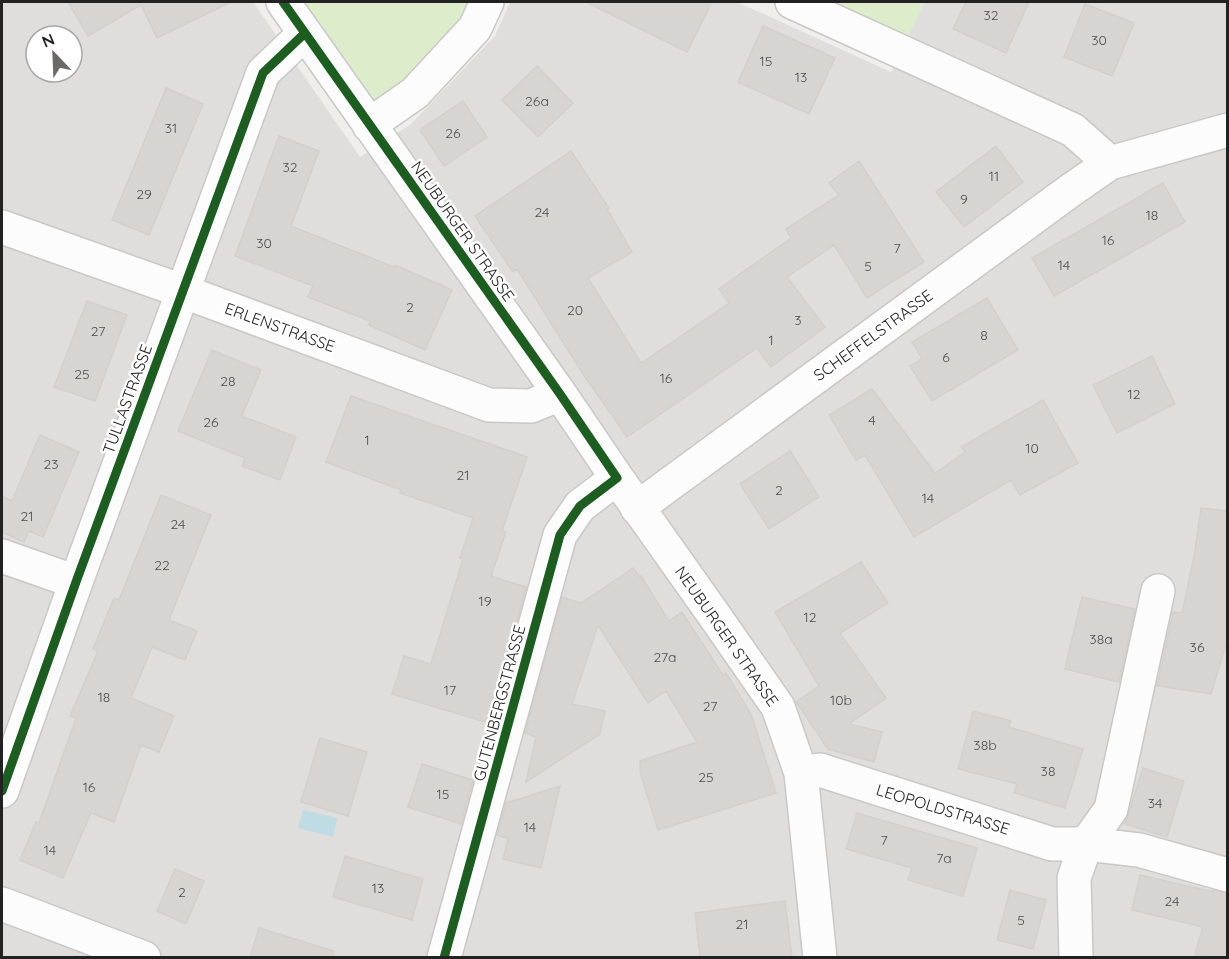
<svg xmlns="http://www.w3.org/2000/svg" width="1229" height="959" viewBox="0 0 1229 959" font-family="Quicksand,sans-serif">
<style>
.residential{fill:#dfdedc;fill-rule:evenodd}
.grass{fill:#ddeccb}
.water{fill:#bfdbe3}
.building{fill:#d7d4d2;stroke:#d3d0cc;stroke-width:1.5}
.lines{fill:none;stroke-linecap:round;stroke-linejoin:round}
.minor-casing{stroke:#c9c8c7;stroke-width:36}
.minor{stroke:#fdfcfc;stroke-width:33}
.cycleway-casing{stroke:#fff;stroke-width:13}
.cycleway{stroke:#1b5e20;stroke-width:9}
.labels{text-anchor:middle;dominant-baseline:central;stroke-width:5;stroke-linejoin:round;paint-order:stroke}
.number-label{font-size:14px;fill:#4f4e4e}
.street-label{font-size:16px;fill:#222;stroke:#fff}
</style>
<rect width="100%" height="100%" fill="#f0eeeb"/>
<path class="residential" d="M 2,2 L 253,2 L 360,157 L 411,124 L 495,36 L 510,2 L 737,2 L 891,72 L 924,2 L 1227,2 L 1227,957 L 2,958 ZM 36,36 L 72,36 L 72,72 L 36,72 Z"/>
<path class="grass" d="M 302,2 L 468,2 L 463,14 L 431,61 L 371,106 Z
M 821,2 L 924,2 L 906,41 Z"/>
<path class="water" d="M 303,810 L 337,818 L 333,837 L 298,828 Z"/>
<path class="building" d="M 68,2 L 231,2 L 157,38 L 141,5 L 88,36 Z
M 586,2 L 712,2 L 687,52 Z
M 966,2 L 1029,2 L 1006,53 L 953,29 Z
M 1085,4 L 1134,23 L 1112,76 L 1064,57 Z
M 763,26 L 835,58 L 809,114 L 738,82 Z
M 537,66 L 573,103 L 538,137 L 502,100 Z
M 166,88 L 203,104 L 149,235 L 112,220 Z
M 463,101 L 487,137 L 444,166 L 420,130 Z
M 279,136 L 319,151 L 291,226 L 394,267 L 395,265 L 452,290 L 425,350 L 369,325 L 370,321 L 308,297 L 313,286 L 235,256 Z
M 996,146 L 1023,182 L 964,227 L 936,192 Z
M 571,151 L 609,208 L 607,209 L 632,252 L 588,278 L 641,363 L 729,303 L 719,289 L 791,238 L 786,229 L 839,195 L 829,183 L 859,161 L 924,262 L 867,298 L 834,245 L 787,277 L 825,327 L 771,367 L 757,348 L 627,437 L 583,374 L 517,269 L 513,272 L 475,216 Z
M 1163,183 L 1185,222 L 1054,296 L 1032,258 Z
M 987,298 L 1018,350 L 932,401 L 910,366 L 922,359 L 912,342 Z
M 87,301 L 127,315 L 95,401 L 54,387 Z
M 212,350 L 261,370 L 242,416 L 296,437 L 280,480 L 242,466 L 245,458 L 178,431 Z
M 1152,356 L 1175,404 L 1117,433 L 1093,385 Z
M 872,389 L 935,473 L 965,452 L 961,447 L 1043,400 L 1078,463 L 1020,495 L 1011,480 L 914,537 L 865,455 L 856,460 L 829,415 Z
M 351,396 L 527,457 L 502,531 L 506,532 L 491,576 L 526,587 L 489,723 L 392,694 L 404,656 L 431,664 L 463,559 L 460,558 L 473,518 L 400,493 L 401,490 L 326,462 Z
M 40,435 L 79,452 L 43,537 L 29,531 L 24,542 L 2,532 L 2,496 L 12,501 Z
M 790,451 L 819,497 L 769,529 L 740,484 Z
M 161,495 L 211,515 L 169,620 L 197,631 L 185,660 L 152,647 L 131,698 L 174,716 L 159,752 L 141,745 L 114,822 L 91,813 L 63,878 L 20,860 L 36,822 L 39,823 L 76,718 L 70,716 L 98,651 L 93,649 L 114,598 L 119,600 Z
M 1201,508 L 1227,511 L 1227,641 L 1211,694 L 1157,686 L 1173,612 L 1182,613 L 1194,557 Z
M 861,562 L 888,603 L 840,633 L 886,698 L 849,724 L 882,732 L 874,762 L 828,749 L 797,703 L 796,702 L 819,686 L 775,612 Z
M 633,568 L 640,577 L 641,576 L 669,621 L 682,612 L 723,675 L 726,673 L 751,714 L 776,793 L 658,830 L 640,772 L 640,761 L 697,742 L 666,691 L 648,703 L 598,625 L 572,704 L 605,711 L 600,734 L 526,782 L 536,737 L 525,733 L 562,597 L 581,603 Z
M 1082,597 L 1135,609 L 1119,682 L 1065,669 Z
M 973,711 L 1011,721 L 1009,727 L 1083,749 L 1065,808 L 1014,793 L 1017,784 L 958,769 Z
M 320,738 L 367,752 L 348,816 L 301,802 Z
M 422,764 L 473,780 L 461,824 L 408,807 Z
M 1143,768 L 1184,781 L 1167,837 L 1125,824 Z
M 560,786 L 541,868 L 503,859 L 508,839 L 497,835 L 506,803 Z
M 857,813 L 977,848 L 963,896 L 908,880 L 912,868 L 846,849 Z
M 345,856 L 423,879 L 412,920 L 333,897 Z
M 175,869 L 204,881 L 186,924 L 157,911 Z
M 1140,875 L 1213,892 L 1214,890 L 1227,893 L 1227,957 L 1211,957 L 1195,954 L 1203,927 L 1132,910 Z
M 1010,890 L 1046,900 L 1033,949 L 997,940 Z
M 785,901 L 792,957 L 700,957 L 695,913 Z
M 259,928 L 334,951 L 333,957 L 250,957 Z"/>
<g class="lines">
<defs>
<path id="minor" d="M 283,2 L 560,394 L 617,478 L 714,615 L 778,707 L 801,773 L 820,958
M 792,2 L 1073,130 L 1110,163
M 369,125 L 415,93 L 475,28 L 487,2
M 2,227 L 182,291 L 489,405 L 531,406 L 560,394
M 637,508 L 1071,190 L 1110,163 L 1228,130
M 2,556 L 76,582
M 801,773 L 820,770 L 1052,844 L 1086,844 L 1139,850 L 1228,875
M 2,791 L 76,582 L 263,73 L 305,33
M 2,904 L 144,958
M 444,958 L 560,535 L 580,506 L 617,478
M 1076,958 L 1074,878 L 1086,844 L 1111,809 L 1158,591"/>
</defs>
<use href="#minor" class="minor-casing"/>
<use href="#minor" class="minor"/>
<defs>
<path id="cycleway" d="M 283,2 L 560,394 L 617,478 L 580,506 L 560,535 L 444,958
M 2,791 L 76,582 L 263,73 L 305,33"/>
</defs>
<use href="#cycleway" class="cycleway-casing"/>
<use href="#cycleway" class="cycleway"/>
</g>
<g class="labels">
<g class="number-label">
<text x="991" y="15">32</text>
<text x="1099" y="40">30</text>
<text x="766" y="61">15</text>
<text x="801" y="77">13</text>
<text x="537" y="101">26a</text>
<text x="171" y="128">31</text>
<text x="453" y="133">26</text>
<text x="290" y="167">32</text>
<text x="994" y="176">11</text>
<text x="144" y="194">29</text>
<text x="964" y="199">9</text>
<text x="542" y="212">24</text>
<text x="1152" y="215">18</text>
<text x="1108" y="240">16</text>
<text x="264" y="243">30</text>
<text x="897" y="248">7</text>
<text x="1064" y="265">14</text>
<text x="868" y="266">5</text>
<text x="410" y="307">2</text>
<text x="575" y="310">20</text>
<text x="798" y="320">3</text>
<text x="98" y="331">27</text>
<text x="984" y="335">8</text>
<text x="771" y="340">1</text>
<text x="946" y="357">6</text>
<text x="82" y="374">25</text>
<text x="666" y="378">16</text>
<text x="228" y="381">28</text>
<text x="1134" y="394">12</text>
<text x="872" y="420">4</text>
<text x="211" y="422">26</text>
<text x="367" y="440">1</text>
<text x="1032" y="448">10</text>
<text x="51" y="464">23</text>
<text x="463" y="475">21</text>
<text x="779" y="490">2</text>
<text x="928" y="498">14</text>
<text x="27" y="516">21</text>
<text x="178" y="524">24</text>
<text x="162" y="565">22</text>
<text x="485" y="601">19</text>
<text x="810" y="617">12</text>
<text x="1101" y="639">38a</text>
<text x="1197" y="647">36</text>
<text x="665" y="657">27a</text>
<text x="450" y="690">17</text>
<text x="104" y="697">18</text>
<text x="841" y="700">10b</text>
<text x="710" y="706">27</text>
<text x="985" y="745">38b</text>
<text x="1048" y="771">38</text>
<text x="706" y="777">25</text>
<text x="89" y="787">16</text>
<text x="443" y="794">15</text>
<text x="1155" y="803">34</text>
<text x="530" y="827">14</text>
<text x="884" y="840">7</text>
<text x="50" y="850">14</text>
<text x="944" y="858">7a</text>
<text x="378" y="888">13</text>
<text x="182" y="892">2</text>
<text x="1172" y="901">24</text>
<text x="1021" y="920">5</text>
<text x="742" y="924">21</text>
</g>
<g class="street-label">
<text transform="translate(463 231) rotate(55)">NEUBURGER STRASSE</text>
<text transform="translate(280 327) rotate(20)">ERLENSTRASSE</text>
<text transform="translate(873 335) rotate(-36)">SCHEFFELSTRASSE</text>
<text transform="translate(127 399) rotate(-70)">TULLASTRASSE</text>
<text transform="translate(727 636) rotate(55)">NEUBURGER STRASSE</text>
<text transform="translate(499 703) rotate(-75)">GUTENBERGSTRASSE</text>
<text transform="translate(943 809) rotate(17)">LEOPOLDSTRASSE</text>
</g>
</g>
<rect width="1229" height="959" fill="none" stroke="#222222" stroke-width="6"/>
<g transform="translate(54 54) rotate(337)"><circle r="28" fill="#ffffff" stroke="#a7a7a7" stroke-width="1.5"/>
<path d="M0-4.5L10 22L0 15L-10 22Z" fill="#6a6968"/>
<text y="-9" font-size="16" font-weight="bold" text-anchor="middle" fill="#222222">N</text>
</g>
</svg>
